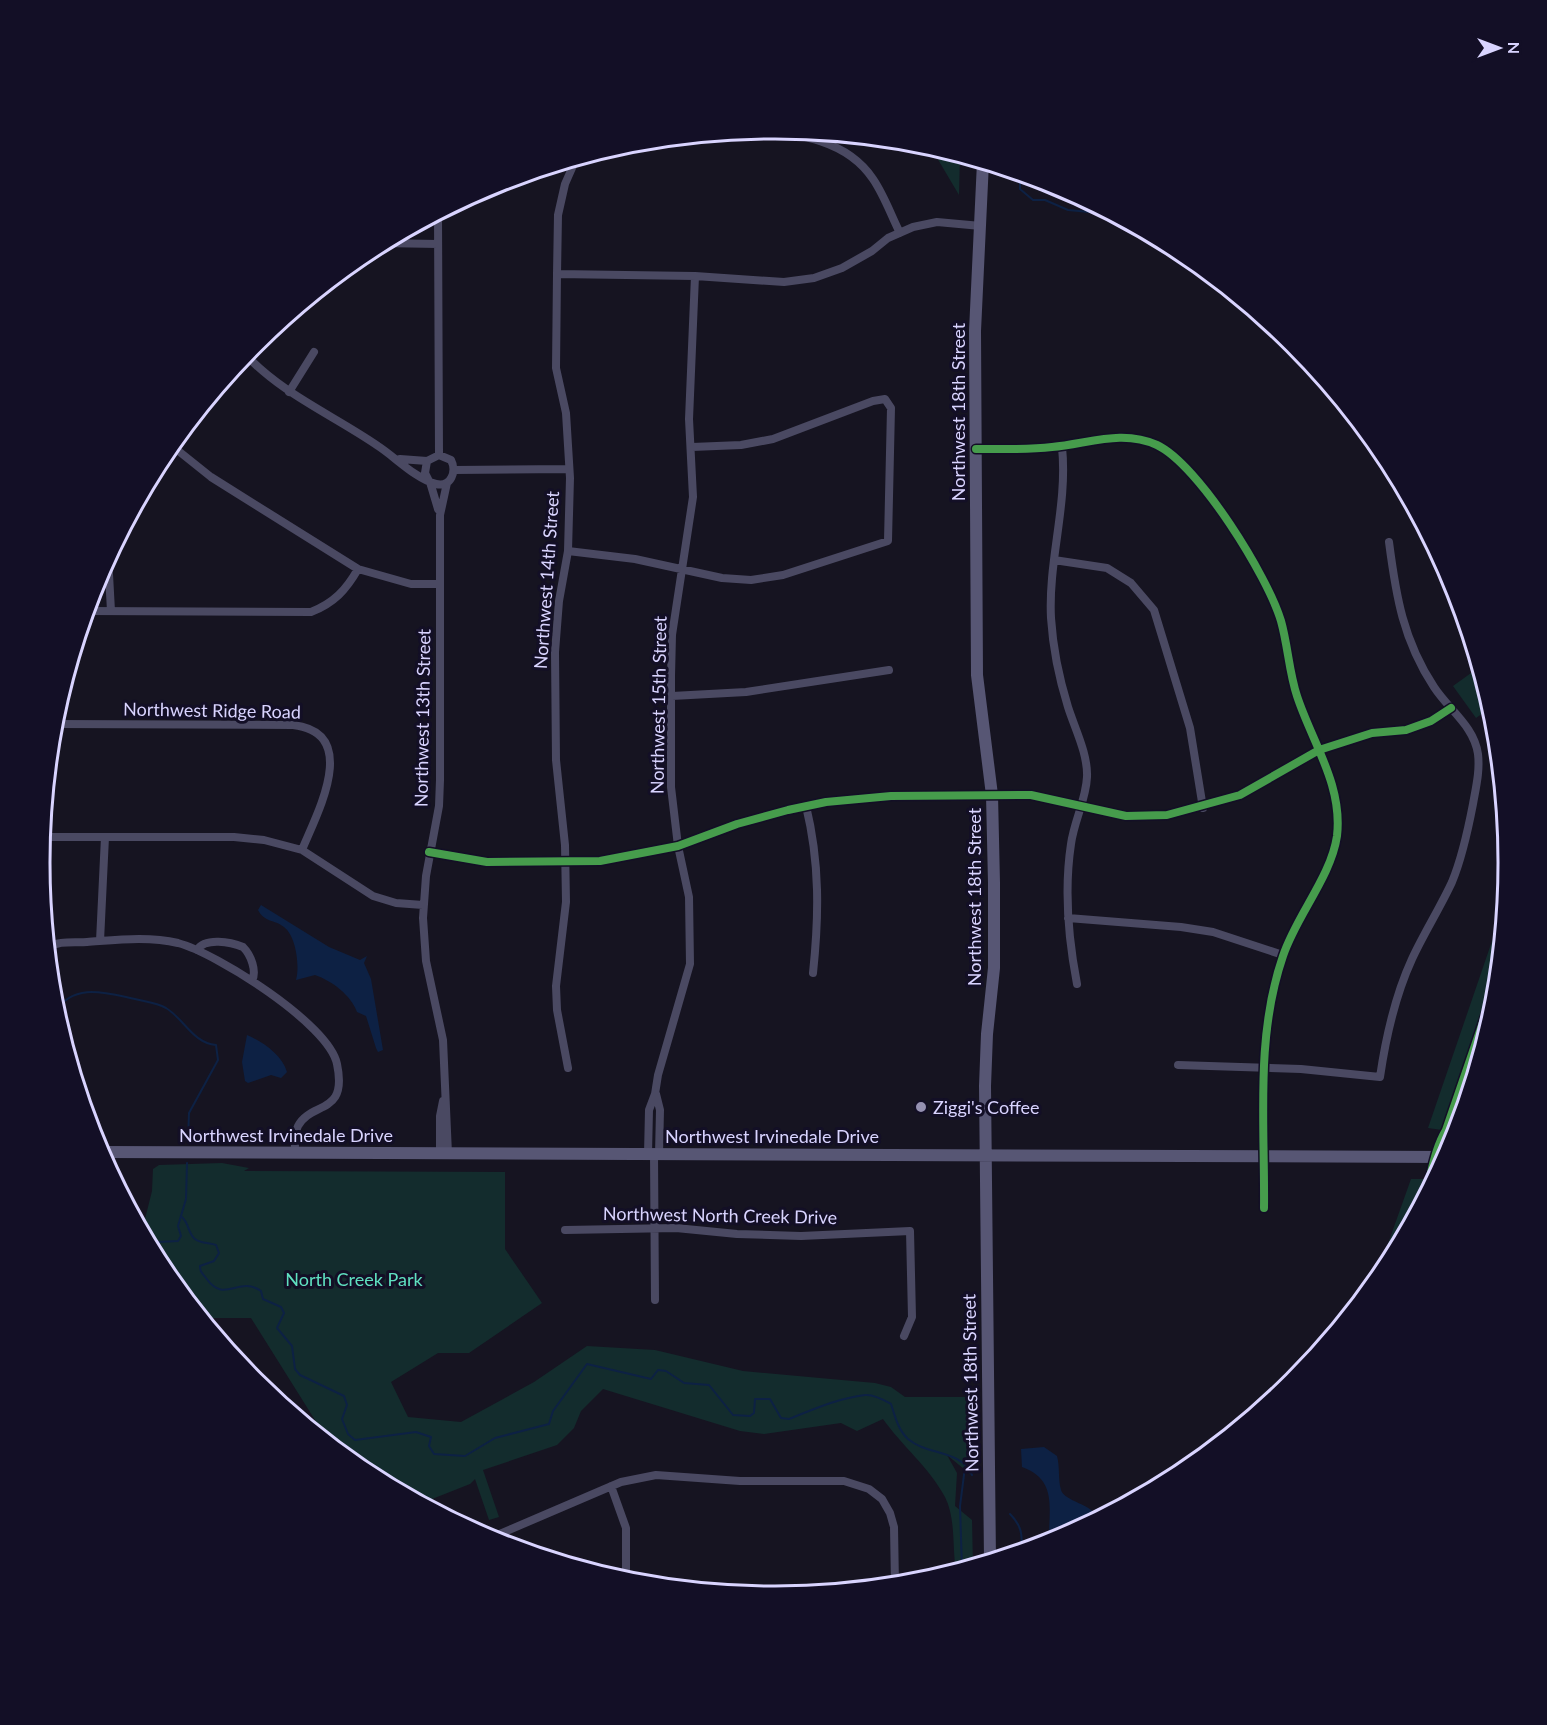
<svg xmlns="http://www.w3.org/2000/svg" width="1547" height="1725" viewBox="0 0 1547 1725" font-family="Lato,sans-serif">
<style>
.green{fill:#132c2d}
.water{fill:#0d2144}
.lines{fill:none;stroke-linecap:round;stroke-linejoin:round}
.stream{stroke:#0d2144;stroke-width:2}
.street{stroke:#4a4962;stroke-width:8}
.secondary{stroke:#575674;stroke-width:12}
.cycleway-casing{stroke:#130f26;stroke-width:11}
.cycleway{stroke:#469c4c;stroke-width:8}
.poi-dot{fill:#9591b1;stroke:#130f26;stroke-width:2}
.labels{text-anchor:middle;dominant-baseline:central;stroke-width:6;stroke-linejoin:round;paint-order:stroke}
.street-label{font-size:18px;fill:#d9d4ff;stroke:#130f26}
.poi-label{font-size:18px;fill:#d9d4ff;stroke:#130f26;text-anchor:start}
.park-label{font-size:18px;fill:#5fe0c0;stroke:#130f26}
.rim{fill:none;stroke:#d9d4ff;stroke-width:3}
</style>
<rect width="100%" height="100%" fill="#161421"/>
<path class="green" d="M 930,146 L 960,155 L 959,195 Z
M 1478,668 L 1490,708 L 1476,718 L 1453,686 Z
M 1504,906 L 1494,1006 L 1456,1132 L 1428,1128 Z
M 222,1163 L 249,1168 L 244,1171 L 505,1172 L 505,1249 L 542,1303 L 469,1353 L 438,1353 L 391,1382 L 408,1417 L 461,1422 L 534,1382 L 587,1346 L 655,1350 L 743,1371 L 875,1383 L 891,1387 L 905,1397 L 969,1397 L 970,1474 L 947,1455 L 957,1473 L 955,1506 L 972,1520 L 973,1566 L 956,1571 C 952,1547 956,1519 945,1497 C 929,1467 902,1446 883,1419 L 857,1431 L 841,1423 L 764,1434 L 740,1431 L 603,1389 L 581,1411 L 574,1428 L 557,1445 L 483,1470 L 499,1517 L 489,1520 L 475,1479 L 470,1484 L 422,1503 L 365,1473 L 330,1444 L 251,1318 L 201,1318 L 163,1270 L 142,1231 L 152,1191 L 153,1169 L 159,1165 Z
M 1411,1179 L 1433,1179 L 1384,1271 L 1374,1283 Z"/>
<path class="water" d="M 261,905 L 329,947 L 360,960 L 367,956 L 364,963 L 371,979 L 383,1050 L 378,1052 L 376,1048 L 366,1016 L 357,1012 C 351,995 332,981 315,975 L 296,980 C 300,966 296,936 284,927 C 274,919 265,923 258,910 Z
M 247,1035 C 263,1042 282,1055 287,1072 L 281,1078 L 271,1075 L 248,1083 L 245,1081 L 242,1062 Z
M 1044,1447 L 1057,1456 C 1060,1467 1058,1480 1061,1490 C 1065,1502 1091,1503 1098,1518 L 1049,1543 C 1048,1511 1059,1480 1022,1467 L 1021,1449 Z"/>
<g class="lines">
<path class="stream" d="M 998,169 L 1020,183 L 1020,189 L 1033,200 L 1045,200 L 1068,210 L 1111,214
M 55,1012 C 74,982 106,993 135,999 C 146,1002 155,1002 166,1008 C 184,1019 193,1043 216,1045 L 218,1060 L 189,1113 L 188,1140
M 182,1217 C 189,1223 188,1234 195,1239 C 199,1243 210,1243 216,1245 L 219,1253 L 214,1261 L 200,1266 C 200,1272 202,1273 206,1278 C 225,1305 238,1275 261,1291 L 263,1299 L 281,1307 L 284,1313 L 277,1328 L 292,1346 L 295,1369 L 300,1375 L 344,1396 L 347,1405 L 342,1419 L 348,1434 L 355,1440 L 416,1432 L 431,1437 L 429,1446 L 434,1454 L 465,1456 L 495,1438 L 549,1424 L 553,1411 L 587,1364 L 651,1379 L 658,1370 L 666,1371 L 684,1383 L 709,1385 L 733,1415 L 750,1416 L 754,1413 L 755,1399 L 770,1399 L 781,1418 L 789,1419 C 814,1409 839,1398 865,1395 C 874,1394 884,1400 891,1404 C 895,1416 898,1430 908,1439 C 928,1456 960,1449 972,1475
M 150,1246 L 158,1242 L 178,1241 L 181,1236 L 178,1226 L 186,1199 L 187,1163
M 1010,1514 C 1022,1526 1022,1534 1022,1551
M 962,1569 L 960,1506 L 965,1467"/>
<path class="street" d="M 757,130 C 799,134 847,140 873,179 C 884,195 891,215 900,233
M 438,213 L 439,455
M 381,243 L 438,244
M 557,274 L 695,276 L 784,282 L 814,278 L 842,268 L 872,251 L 888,238 L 913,227 L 937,222 L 981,226
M 245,354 C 282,394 333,415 378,446 C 395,457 416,479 436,484 C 451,488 457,471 451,460 L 439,455 L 427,461 L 425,473 L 429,481
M 289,392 L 314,352
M 171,445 L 211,477 L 358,569 L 411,584 L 439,584
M 1062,447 C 1068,505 1048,560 1051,618 C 1053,649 1059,678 1068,707 C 1075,729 1088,754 1087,777 C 1086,800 1074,821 1071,844 C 1064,890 1068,937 1077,984
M 976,449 C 1002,449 1027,450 1052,447 C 1088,444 1122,429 1157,445 C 1199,465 1268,577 1281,621 C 1288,646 1289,672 1297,696 C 1312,742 1343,785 1337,836 C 1331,877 1296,916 1283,956 C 1255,1037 1265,1124 1264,1208
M 400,459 L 427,461
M 454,470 L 569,469
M 430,482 L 438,509
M 447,483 L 440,515 L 440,780 L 439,806 L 426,876 L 423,918 L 426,961 L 443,1040 L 448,1154
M 568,551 L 635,559 L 722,578 L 751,580 L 783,575 L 888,541 L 891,408 L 885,399 L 873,401 L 773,439 L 741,445 L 692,447
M 108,556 L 111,611
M 1054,560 L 1107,568 L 1131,583 L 1154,610 L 1190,728 L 1203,808
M 86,611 L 311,612 C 334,603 346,590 358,569
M 672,696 L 746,692 L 889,670
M 53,724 L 293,725 C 362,733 316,815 302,850
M 806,806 C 820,863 819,916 813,973
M 42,837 L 234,837 L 264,840 L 302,850 L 373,896 L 396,903 L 423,905
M 429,852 L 487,862 L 600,861 L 678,846 L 737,824 L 788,810 L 826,802 L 891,796 L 1031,795 L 1126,816 L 1167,815 L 1240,795 L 1319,750 L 1372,733 L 1406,730 L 1431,721 L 1451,708
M 1068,918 L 1181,927 L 1213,932 L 1283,955
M 100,941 L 105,837
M 47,948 C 59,940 74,943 87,942 C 116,940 148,936 178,943 C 216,953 329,1024 337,1064 C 348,1116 311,1101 298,1126 C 294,1134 295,1144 295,1153
M 197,950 C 205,937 231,942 243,947 C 251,955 257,971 252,981
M 1178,1065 L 1301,1069 L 1380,1077 C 1386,1036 1395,996 1412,959 C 1424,933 1440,908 1452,882 C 1462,858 1468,830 1473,804 C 1476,787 1480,771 1478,754 C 1474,726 1449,710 1434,687 C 1403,640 1396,596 1389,542
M 568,1068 L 557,1010 L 556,986 L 566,902 L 565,845 L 556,760 L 555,652 L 559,601 L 568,551 L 570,478 L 566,413 L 556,368 L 557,274 L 558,215 L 565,184 L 576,159
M 656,1094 L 660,1110 L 659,1154
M 440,1154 L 440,1116 L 443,1101
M 648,1154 L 649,1110 L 655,1094 L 658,1075 L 690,964 L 689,897 L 678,846 L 671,787 L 671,676 L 672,635 L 693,497 L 689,419 L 695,276
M 654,1154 L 655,1300
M 565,1230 L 676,1228 L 737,1234 L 801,1236 L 910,1231 L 912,1317 L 904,1336
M 611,1486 L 626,1528 L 626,1582
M 488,1539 L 621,1482 L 656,1475 L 740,1481 L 844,1481 L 869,1489 L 882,1499 L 890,1513 L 894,1527 L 895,1585
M 745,1594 L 799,1594"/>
<path class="secondary" d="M 983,162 L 975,331 L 977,675 L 992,795 L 994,883 L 994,968 L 987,1034 L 985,1086 L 990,1561
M 100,1152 L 1445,1157"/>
<defs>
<path id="cycleway" d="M 976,449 C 1002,449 1027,450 1052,447 C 1088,444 1122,429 1157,445 C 1199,465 1268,577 1281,621 C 1288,646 1289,672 1297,696 C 1312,742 1343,785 1337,836 C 1331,877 1296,916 1283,956 C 1255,1037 1265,1124 1264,1208
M 429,852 L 487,862 L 600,861 L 678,846 L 737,824 L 788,810 L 826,802 L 891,796 L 1031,795 L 1126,816 L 1167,815 L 1240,795 L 1319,750 L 1372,733 L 1406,730 L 1431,721 L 1451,708
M 1425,1195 C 1432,1173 1434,1150 1446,1130 L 1496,984"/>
</defs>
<use href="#cycleway" class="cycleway-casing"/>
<use href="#cycleway" class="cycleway"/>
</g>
<circle class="poi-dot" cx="921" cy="1107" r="6"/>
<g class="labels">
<g class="street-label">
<text transform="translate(958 412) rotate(-90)">Northwest 18th Street</text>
<text transform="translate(546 580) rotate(-86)">Northwest 14th Street</text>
<text transform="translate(658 705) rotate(-89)">Northwest 15th Street</text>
<text transform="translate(212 710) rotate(1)">Northwest Ridge Road</text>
<text transform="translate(422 718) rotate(-89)">Northwest 13th Street</text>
<text transform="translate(974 897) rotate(-90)">Northwest 18th Street</text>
<text x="286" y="1135">Northwest Irvinedale Drive</text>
<text x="772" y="1136">Northwest Irvinedale Drive</text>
<text transform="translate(720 1215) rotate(1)">Northwest North Creek Drive</text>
<text transform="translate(970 1383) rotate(-91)">Northwest 18th Street</text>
</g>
<g class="poi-label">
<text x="933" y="1107">Ziggi's Coffee</text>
</g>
<g class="park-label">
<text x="354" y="1279">North Creek Park</text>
</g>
</g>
<path d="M0 0H1547V1725H0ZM773 139H775A723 723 0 0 1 1498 862V863A723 723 0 0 1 775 1586H773A723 723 0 0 1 50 863V862A723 723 0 0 1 773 139Z" fill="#130f26" fill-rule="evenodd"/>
<path class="rim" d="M773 139H775A723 723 0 0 1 1498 862V863A723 723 0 0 1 775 1586H773A723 723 0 0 1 50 863V862A723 723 0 0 1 773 139Z"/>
<g transform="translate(1499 48) rotate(90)" stroke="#130f26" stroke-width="4.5" paint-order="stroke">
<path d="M0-4.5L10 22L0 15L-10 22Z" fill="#d9d4ff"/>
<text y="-9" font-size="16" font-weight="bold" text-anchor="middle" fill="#d9d4ff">N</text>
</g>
</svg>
